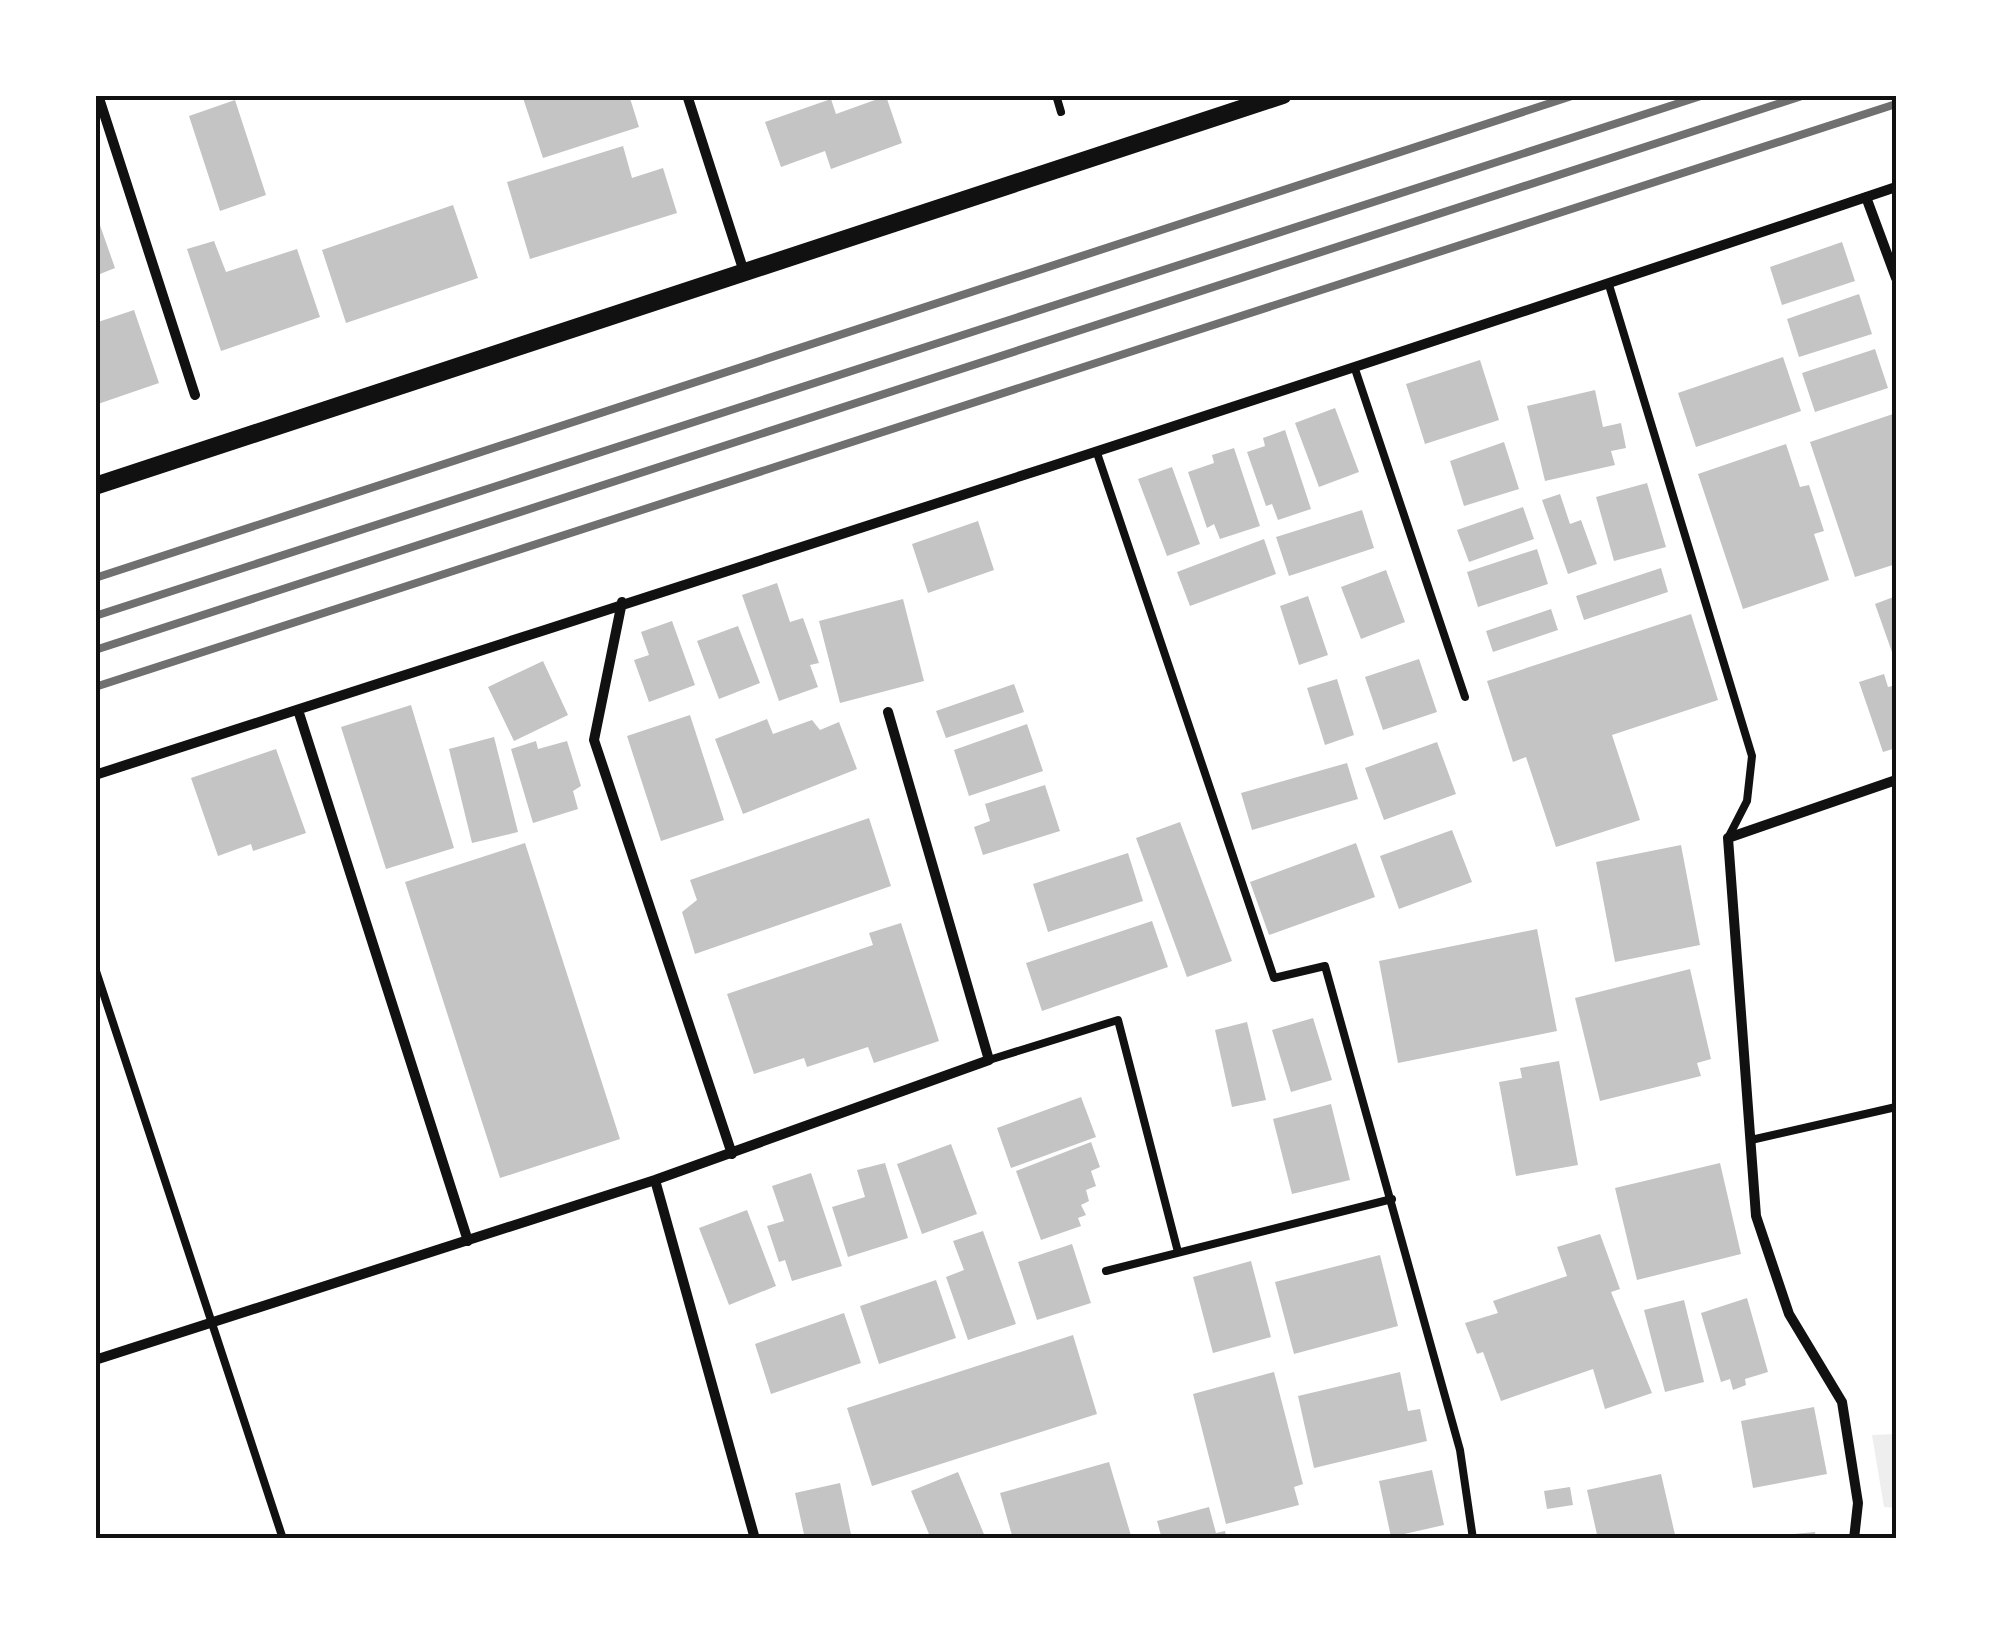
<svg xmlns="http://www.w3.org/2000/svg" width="1991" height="1634" viewBox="0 0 1991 1634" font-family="Commissioner,sans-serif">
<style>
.green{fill:#eee}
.building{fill:#c4c4c4}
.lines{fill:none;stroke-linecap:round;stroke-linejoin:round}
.service{stroke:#111;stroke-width:8}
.minor{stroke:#111;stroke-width:10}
.tertiary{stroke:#111;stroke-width:18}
.rail{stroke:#707070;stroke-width:8}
.neatline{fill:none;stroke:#111;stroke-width:4}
</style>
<rect width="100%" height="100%" fill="#fff"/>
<path class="green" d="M 1896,1434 L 1896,1508 L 1884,1507 L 1872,1435 Z"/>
<path class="building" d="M 522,95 L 629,95 L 639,127 L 543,158 Z
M 886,96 L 902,143 L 831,169 L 825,151 L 781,167 L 765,122 L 831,99 L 836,114 Z
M 235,100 L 266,195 L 220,211 L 189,116 Z
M 623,146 L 632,178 L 663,168 L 677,213 L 530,259 L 507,182 Z
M 453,205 L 478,278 L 346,323 L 322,250 Z
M 95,211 L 115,268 L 95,276 Z
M 214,241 L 226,272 L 297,249 L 320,317 L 221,351 L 187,249 Z
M 1842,242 L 1855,281 L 1782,305 L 1770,267 Z
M 1859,294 L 1872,334 L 1799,357 L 1787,319 Z
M 134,310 L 159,383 L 95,405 L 95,323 Z
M 1875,349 L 1888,388 L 1815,412 L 1802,373 Z
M 1783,357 L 1801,411 L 1696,447 L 1678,393 Z
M 1480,360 L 1499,420 L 1425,444 L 1406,384 Z
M 1595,390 L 1603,427 L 1621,423 L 1626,448 L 1611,451 L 1615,465 L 1545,481 L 1527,406 Z
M 1335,408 L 1359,472 L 1319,487 L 1295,423 Z
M 1896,413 L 1896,564 L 1855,577 L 1810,442 Z
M 1285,430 L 1311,509 L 1278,520 L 1272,504 L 1266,506 L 1247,452 L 1265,446 L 1263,438 Z
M 1504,442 L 1519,489 L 1464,506 L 1450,461 Z
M 1786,444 L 1800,487 L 1809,485 L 1824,531 L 1814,534 L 1829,580 L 1743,609 L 1698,474 Z
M 1234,448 L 1260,526 L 1220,539 L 1214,524 L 1207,528 L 1188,472 L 1214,463 L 1212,455 Z
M 1172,467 L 1200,544 L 1167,556 L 1138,479 Z
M 1647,483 L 1666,547 L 1614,561 L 1596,497 Z
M 1560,494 L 1570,524 L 1581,520 L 1597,564 L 1568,574 L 1542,500 Z
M 1523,507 L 1534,539 L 1469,562 L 1457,530 Z
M 1362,510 L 1374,548 L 1289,576 L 1276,537 Z
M 978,521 L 994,570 L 928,593 L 912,544 Z
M 1264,539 L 1276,574 L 1190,606 L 1177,572 Z
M 1537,549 L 1548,584 L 1478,607 L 1467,572 Z
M 1661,568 L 1668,592 L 1584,620 L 1576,596 Z
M 1386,570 L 1405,622 L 1361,639 L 1341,587 Z
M 777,583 L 790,622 L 803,618 L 819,663 L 810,665 L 818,687 L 779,701 L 742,595 Z
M 1308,596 L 1328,655 L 1299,665 L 1280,606 Z
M 1896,596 L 1896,654 L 1893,655 L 1875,604 Z
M 903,599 L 924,681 L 840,703 L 819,621 Z
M 1551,609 L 1558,630 L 1493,652 L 1486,631 Z
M 1691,614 L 1718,700 L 1612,735 L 1640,820 L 1556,847 L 1526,757 L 1513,762 L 1487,681 Z
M 672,621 L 695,685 L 649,702 L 634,660 L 649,655 L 641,632 Z
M 738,626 L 760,683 L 719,699 L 697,641 Z
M 1419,659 L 1437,712 L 1383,730 L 1365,677 Z
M 543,661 L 568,715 L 514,741 L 488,687 Z
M 1884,674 L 1888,687 L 1896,685 L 1896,748 L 1883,752 L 1859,682 Z
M 1337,679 L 1354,735 L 1325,745 L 1307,688 Z
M 1014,684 L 1024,712 L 946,738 L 936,711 Z
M 411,705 L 454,848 L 386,869 L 341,727 Z
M 690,715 L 724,820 L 661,841 L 627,736 Z
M 767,719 L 773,734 L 812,720 L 820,730 L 839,722 L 857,769 L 743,814 L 715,739 Z
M 1027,724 L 1043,771 L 969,796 L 954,750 Z
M 494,737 L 518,832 L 472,843 L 449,749 Z
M 536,741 L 538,749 L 567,741 L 581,786 L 573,791 L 578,809 L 533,823 L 511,749 Z
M 1437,742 L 1456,794 L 1384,820 L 1365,768 Z
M 276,749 L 306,833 L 253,851 L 251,844 L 218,856 L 191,778 Z
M 1347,763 L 1358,799 L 1252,830 L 1241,793 Z
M 1045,785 L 1060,831 L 983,855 L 974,827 L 990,821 L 985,804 Z
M 869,818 L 891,886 L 695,954 L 682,912 L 697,900 L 690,880 Z
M 1180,822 L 1232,961 L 1187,977 L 1136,838 Z
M 1452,830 L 1472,882 L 1399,909 L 1380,856 Z
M 525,843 L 620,1139 L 500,1178 L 405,882 Z
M 1356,843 L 1375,897 L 1269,935 L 1250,882 Z
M 1681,845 L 1700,945 L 1615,962 L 1596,862 Z
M 1128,853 L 1143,901 L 1048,932 L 1033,884 Z
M 1152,921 L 1168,967 L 1042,1011 L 1026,963 Z
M 901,923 L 939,1041 L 874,1063 L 868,1047 L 807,1067 L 804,1058 L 754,1074 L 727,994 L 873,945 L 869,933 Z
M 1537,929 L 1557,1031 L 1398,1063 L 1379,961 Z
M 1690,969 L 1711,1059 L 1697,1063 L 1701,1076 L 1600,1101 L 1575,998 Z
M 1313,1018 L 1332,1080 L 1291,1092 L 1272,1030 Z
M 1247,1022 L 1266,1100 L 1232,1107 L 1215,1030 Z
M 1559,1061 L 1578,1165 L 1516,1176 L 1499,1082 L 1522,1078 L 1520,1068 Z
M 1081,1097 L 1096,1137 L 1011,1168 L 997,1128 Z
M 1331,1104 L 1350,1180 L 1292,1194 L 1273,1119 Z
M 1091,1142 L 1100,1167 L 1091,1171 L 1096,1186 L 1086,1190 L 1089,1201 L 1081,1205 L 1086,1215 L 1078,1218 L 1081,1226 L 1041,1240 L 1016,1171 Z
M 951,1144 L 977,1214 L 922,1234 L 897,1164 Z
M 885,1163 L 908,1238 L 848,1257 L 832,1207 L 865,1197 L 857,1170 Z
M 1720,1163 L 1741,1254 L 1637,1280 L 1615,1188 Z
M 811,1173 L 842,1266 L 792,1281 L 785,1260 L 779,1262 L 767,1226 L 784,1221 L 772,1186 Z
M 747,1210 L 776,1286 L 729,1305 L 699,1228 Z
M 983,1231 L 1016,1324 L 968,1340 L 946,1277 L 964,1270 L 953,1241 Z
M 1600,1234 L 1620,1289 L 1611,1292 L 1652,1393 L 1605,1409 L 1593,1369 L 1501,1401 L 1483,1352 L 1477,1354 L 1465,1323 L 1498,1313 L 1493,1301 L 1567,1276 L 1557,1247 Z
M 1072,1244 L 1091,1303 L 1037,1320 L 1018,1262 Z
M 1380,1255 L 1398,1326 L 1294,1354 L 1275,1282 Z
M 1251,1261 L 1271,1337 L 1213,1353 L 1193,1277 Z
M 936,1280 L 956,1338 L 879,1364 L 860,1306 Z
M 1747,1298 L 1768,1372 L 1745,1379 L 1746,1385 L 1733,1390 L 1730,1379 L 1721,1382 L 1701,1313 Z
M 1684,1300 L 1704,1382 L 1665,1392 L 1644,1310 Z
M 844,1313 L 861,1363 L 771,1394 L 755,1344 Z
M 1073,1335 L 1097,1414 L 872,1486 L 847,1408 Z
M 1274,1372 L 1303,1484 L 1294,1487 L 1299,1505 L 1226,1524 L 1193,1394 Z
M 1400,1372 L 1408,1411 L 1420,1409 L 1427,1441 L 1314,1468 L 1298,1396 Z
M 1814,1407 L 1827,1474 L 1753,1488 L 1741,1421 Z
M 1109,1462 L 1132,1539 L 1013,1539 L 1000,1493 Z
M 1432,1470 L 1444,1525 L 1391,1537 L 1379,1481 Z
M 958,1472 L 986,1539 L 931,1539 L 911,1491 Z
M 1661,1474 L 1676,1539 L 1598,1539 L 1587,1490 Z
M 840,1483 L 852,1539 L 805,1539 L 795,1493 Z
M 1570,1487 L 1573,1505 L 1547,1509 L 1544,1491 Z
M 1209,1507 L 1216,1533 L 1225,1531 L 1227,1539 L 1162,1539 L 1157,1521 Z
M 1815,1532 L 1816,1539 L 1774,1539 L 1774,1536 Z"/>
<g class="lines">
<path class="service" d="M 1056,95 L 1061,112
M 1609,285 L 1752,756 L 1747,801 L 1728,838
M 1355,369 L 1465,697
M 1097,453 L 1274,978 L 1325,966 L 1460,1450 L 1473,1539
M 95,968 L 283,1539
M 989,1060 L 1118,1020 L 1178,1252
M 1751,1140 L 1896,1107
M 1106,1271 L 1392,1199"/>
<path class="minor" d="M 98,95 L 195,395
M 687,95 L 744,272
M 1866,197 L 1896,278
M 622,602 L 594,740 L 732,1154
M 298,710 L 468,1241
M 95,775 C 696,581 1297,389 1896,187
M 655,1180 L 755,1539
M 95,1360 L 655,1180 L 989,1060 L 888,712
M 1854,1539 L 1858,1503 L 1842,1402 L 1789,1314 L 1756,1216 L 1728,838 L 1896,780"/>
<path class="tertiary" d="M 95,486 L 1283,95"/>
<path class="rail" d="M 95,578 L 1575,95
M 95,616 L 1704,95
M 95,650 L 1805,95
M 95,687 L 1896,104"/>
</g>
<rect width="1991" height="1634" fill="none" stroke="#ffffff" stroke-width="195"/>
<rect x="98" y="98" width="1796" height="1438" class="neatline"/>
</svg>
